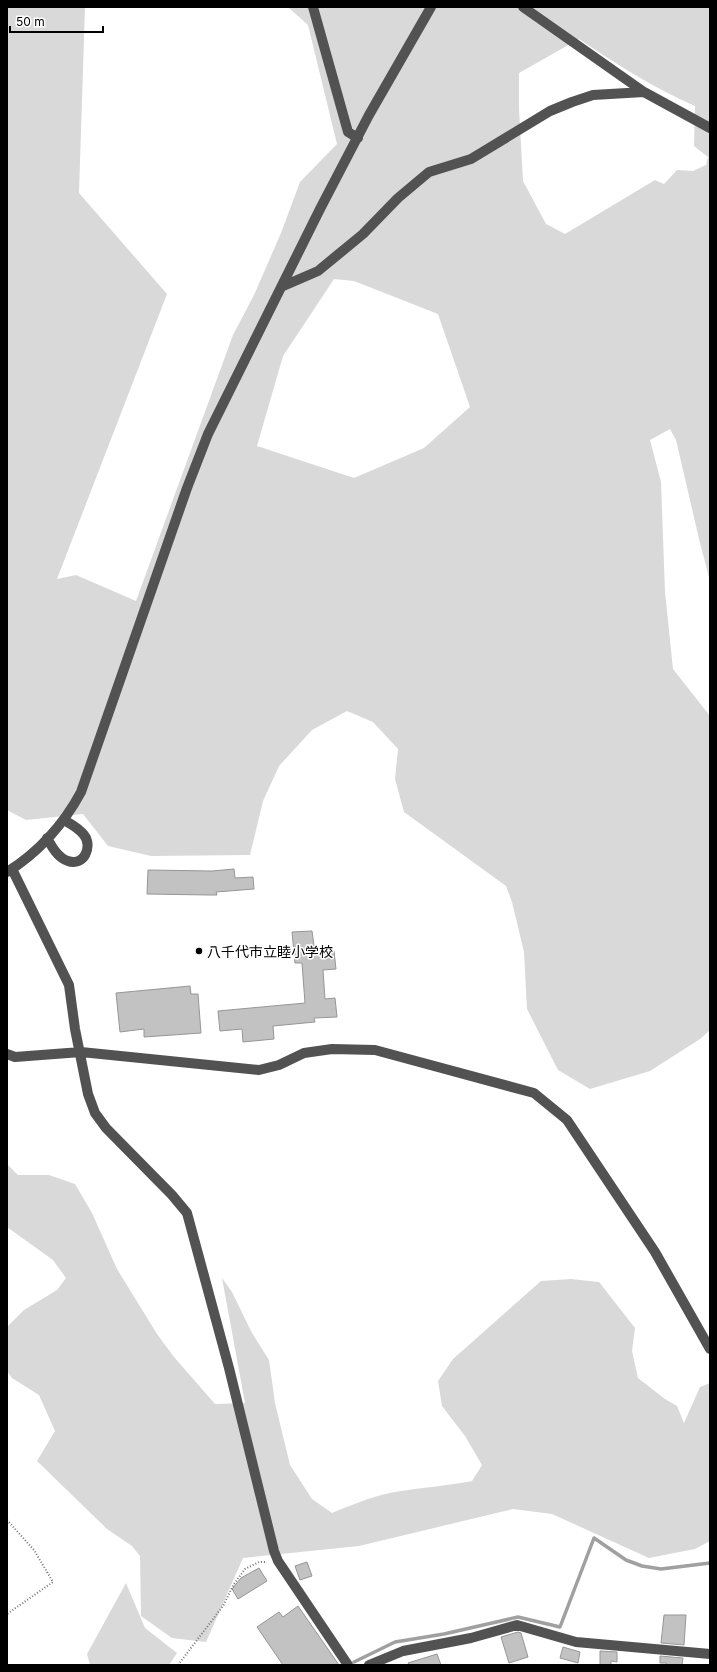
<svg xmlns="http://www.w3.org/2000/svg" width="717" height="1672" viewBox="0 0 717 1672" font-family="Inter,'Noto Sans JP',sans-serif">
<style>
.green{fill:#d9d9d9;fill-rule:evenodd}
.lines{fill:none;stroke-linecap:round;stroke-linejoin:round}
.stream{stroke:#a0a0a0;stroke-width:3.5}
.building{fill:#c2c2c2;stroke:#969696}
.path{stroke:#747474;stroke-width:2;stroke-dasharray:1 2;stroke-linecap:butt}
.minor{stroke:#525252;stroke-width:10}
.poi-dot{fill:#000;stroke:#fff;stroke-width:1.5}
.labels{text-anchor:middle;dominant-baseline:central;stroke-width:3;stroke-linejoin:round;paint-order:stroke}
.poi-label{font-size:14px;fill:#000;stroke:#fff;text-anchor:start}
</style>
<rect width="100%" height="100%" fill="#fff"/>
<path class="green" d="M 7,7 L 85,7 L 79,193 L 167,294 L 57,579 L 76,575 L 136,601 L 233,335 L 254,295 L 281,233 L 300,182 L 337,144 L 308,25 L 288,7 L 710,7 L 710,581 L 700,543 L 676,440 L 670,429 L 650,440 L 661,482 L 665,592 L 673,669 L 710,716 L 710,1030 L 700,1039 L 650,1071 L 590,1089 L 558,1070 L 527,1009 L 524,952 L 512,902 L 506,886 L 404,812 L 395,779 L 398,749 L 373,722 L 347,711 L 312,730 L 279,766 L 263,801 L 250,855 L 151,856 L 108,846 L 83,814 L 26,820 L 7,810 ZM 579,39 C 616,64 654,88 695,106 L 694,146 L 708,157 L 706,165 L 693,171 L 677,170 L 664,184 L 655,180 L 565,234 L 546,224 L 523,181 L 519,109 L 519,73 ZM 334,279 L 354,281 L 438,314 L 470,407 L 424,448 L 354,478 L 257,446 L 283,356 Z
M 7,1164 L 18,1175 L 49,1175 L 75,1184 L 92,1213 L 117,1269 L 157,1334 L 174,1357 L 215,1404 L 245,1403 L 222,1278 L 232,1292 L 252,1333 L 269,1360 L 275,1403 L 290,1465 L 312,1499 L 332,1513 C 354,1504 377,1494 401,1491 C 425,1487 447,1486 472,1481 L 482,1465 L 465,1436 L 442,1406 L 438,1381 L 453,1359 L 541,1281 L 571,1279 L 599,1282 L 635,1328 L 632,1351 L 638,1378 L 665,1399 L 677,1406 L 684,1423 L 700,1387 L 710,1383 L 710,1541 L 695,1549 L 649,1558 L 552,1514 L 513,1509 L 359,1546 L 243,1558 L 206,1642 L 172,1638 L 141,1616 L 140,1556 L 132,1546 L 107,1529 L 37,1461 L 55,1431 L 39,1395 L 12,1378 L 7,1371 L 7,1327 L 24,1310 L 57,1290 L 66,1278 L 53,1260 L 7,1227 Z
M 126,1583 L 145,1628 L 177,1653 L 169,1665 L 90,1665 L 87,1654 Z"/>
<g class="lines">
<path class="stream" d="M 354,1662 L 395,1642 L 444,1634 L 518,1617 L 560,1627 L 594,1538 L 626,1560 L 642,1566 L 661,1569 L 710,1563"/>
</g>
<path class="building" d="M 234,869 L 235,878 L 253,877 L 254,889 L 216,892 L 217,895 L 209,895 L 147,894 L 148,870 L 212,871 Z
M 312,931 L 315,953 L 334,951 L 336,969 L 323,970 L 325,999 L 335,998 L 337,1017 L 314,1018 L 315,1022 L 273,1026 L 274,1039 L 243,1042 L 242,1029 L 220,1031 L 218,1011 L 305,1003 L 302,963 L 295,963 L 292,932 Z
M 190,986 L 191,994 L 198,994 L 201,1033 L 144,1037 L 144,1029 L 120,1032 L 116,993 Z
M 307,1562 L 312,1576 L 300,1580 L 295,1566 Z
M 259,1568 L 267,1581 L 238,1599 L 232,1589 L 241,1578 Z
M 298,1606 L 339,1665 L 283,1665 L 257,1627 L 279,1612 L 283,1617 Z
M 664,1615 L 686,1615 L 684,1645 L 661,1643 Z
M 518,1632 L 521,1633 L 528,1657 L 509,1663 L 501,1637 Z
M 563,1647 L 580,1652 L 578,1663 L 560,1658 Z
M 600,1651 L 617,1652 L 617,1662 L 611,1661 L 611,1665 L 600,1665 Z
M 437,1654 L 441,1665 L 409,1665 L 408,1663 Z
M 660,1656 L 683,1658 L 682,1665 L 667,1665 L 666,1663 L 660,1663 Z"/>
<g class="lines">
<path class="path" d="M 7,1520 L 34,1550 L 53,1582 L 7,1614
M 178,1665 L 223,1606 L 234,1584 L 245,1569 L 259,1562 L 267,1562"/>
<path class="minor" d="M 313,7 L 348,132 L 358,138
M 523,7 L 644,92 L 710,128
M 281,287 L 318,271 L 363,234 L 398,198 L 429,172 L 471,159 L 550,111 L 572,102 L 593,95 L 644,92
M 47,838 C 52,847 58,858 68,861 C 84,867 93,846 84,835 C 79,828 71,824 64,820
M 12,869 L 69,985 L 75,1029 L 88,1094 L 95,1113 L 106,1128 L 172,1195 L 187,1213 L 229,1368 L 274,1551 L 278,1561 L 348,1665
M 7,872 C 38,853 64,824 81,792 L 187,488 L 208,434 L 320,209 L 369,115 L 431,7
M 7,1054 L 15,1057 L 81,1052 L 259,1070 L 279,1065 L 304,1053 L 332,1049 L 375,1050 L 534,1093 L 567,1120 L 655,1252 L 710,1349
M 369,1665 L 403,1651 L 471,1638 L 517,1625 L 576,1642 L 710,1654"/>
</g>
<circle class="poi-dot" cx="199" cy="951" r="4"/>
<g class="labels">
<g class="poi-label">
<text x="207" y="951">八千代市立睦小学校</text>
</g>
</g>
<rect width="717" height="1672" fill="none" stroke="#000000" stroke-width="16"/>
<path d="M10 26v6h93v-6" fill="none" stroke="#000000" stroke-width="2"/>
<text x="16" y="26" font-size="12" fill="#000000" stroke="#ffffff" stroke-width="3" paint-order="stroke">50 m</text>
</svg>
